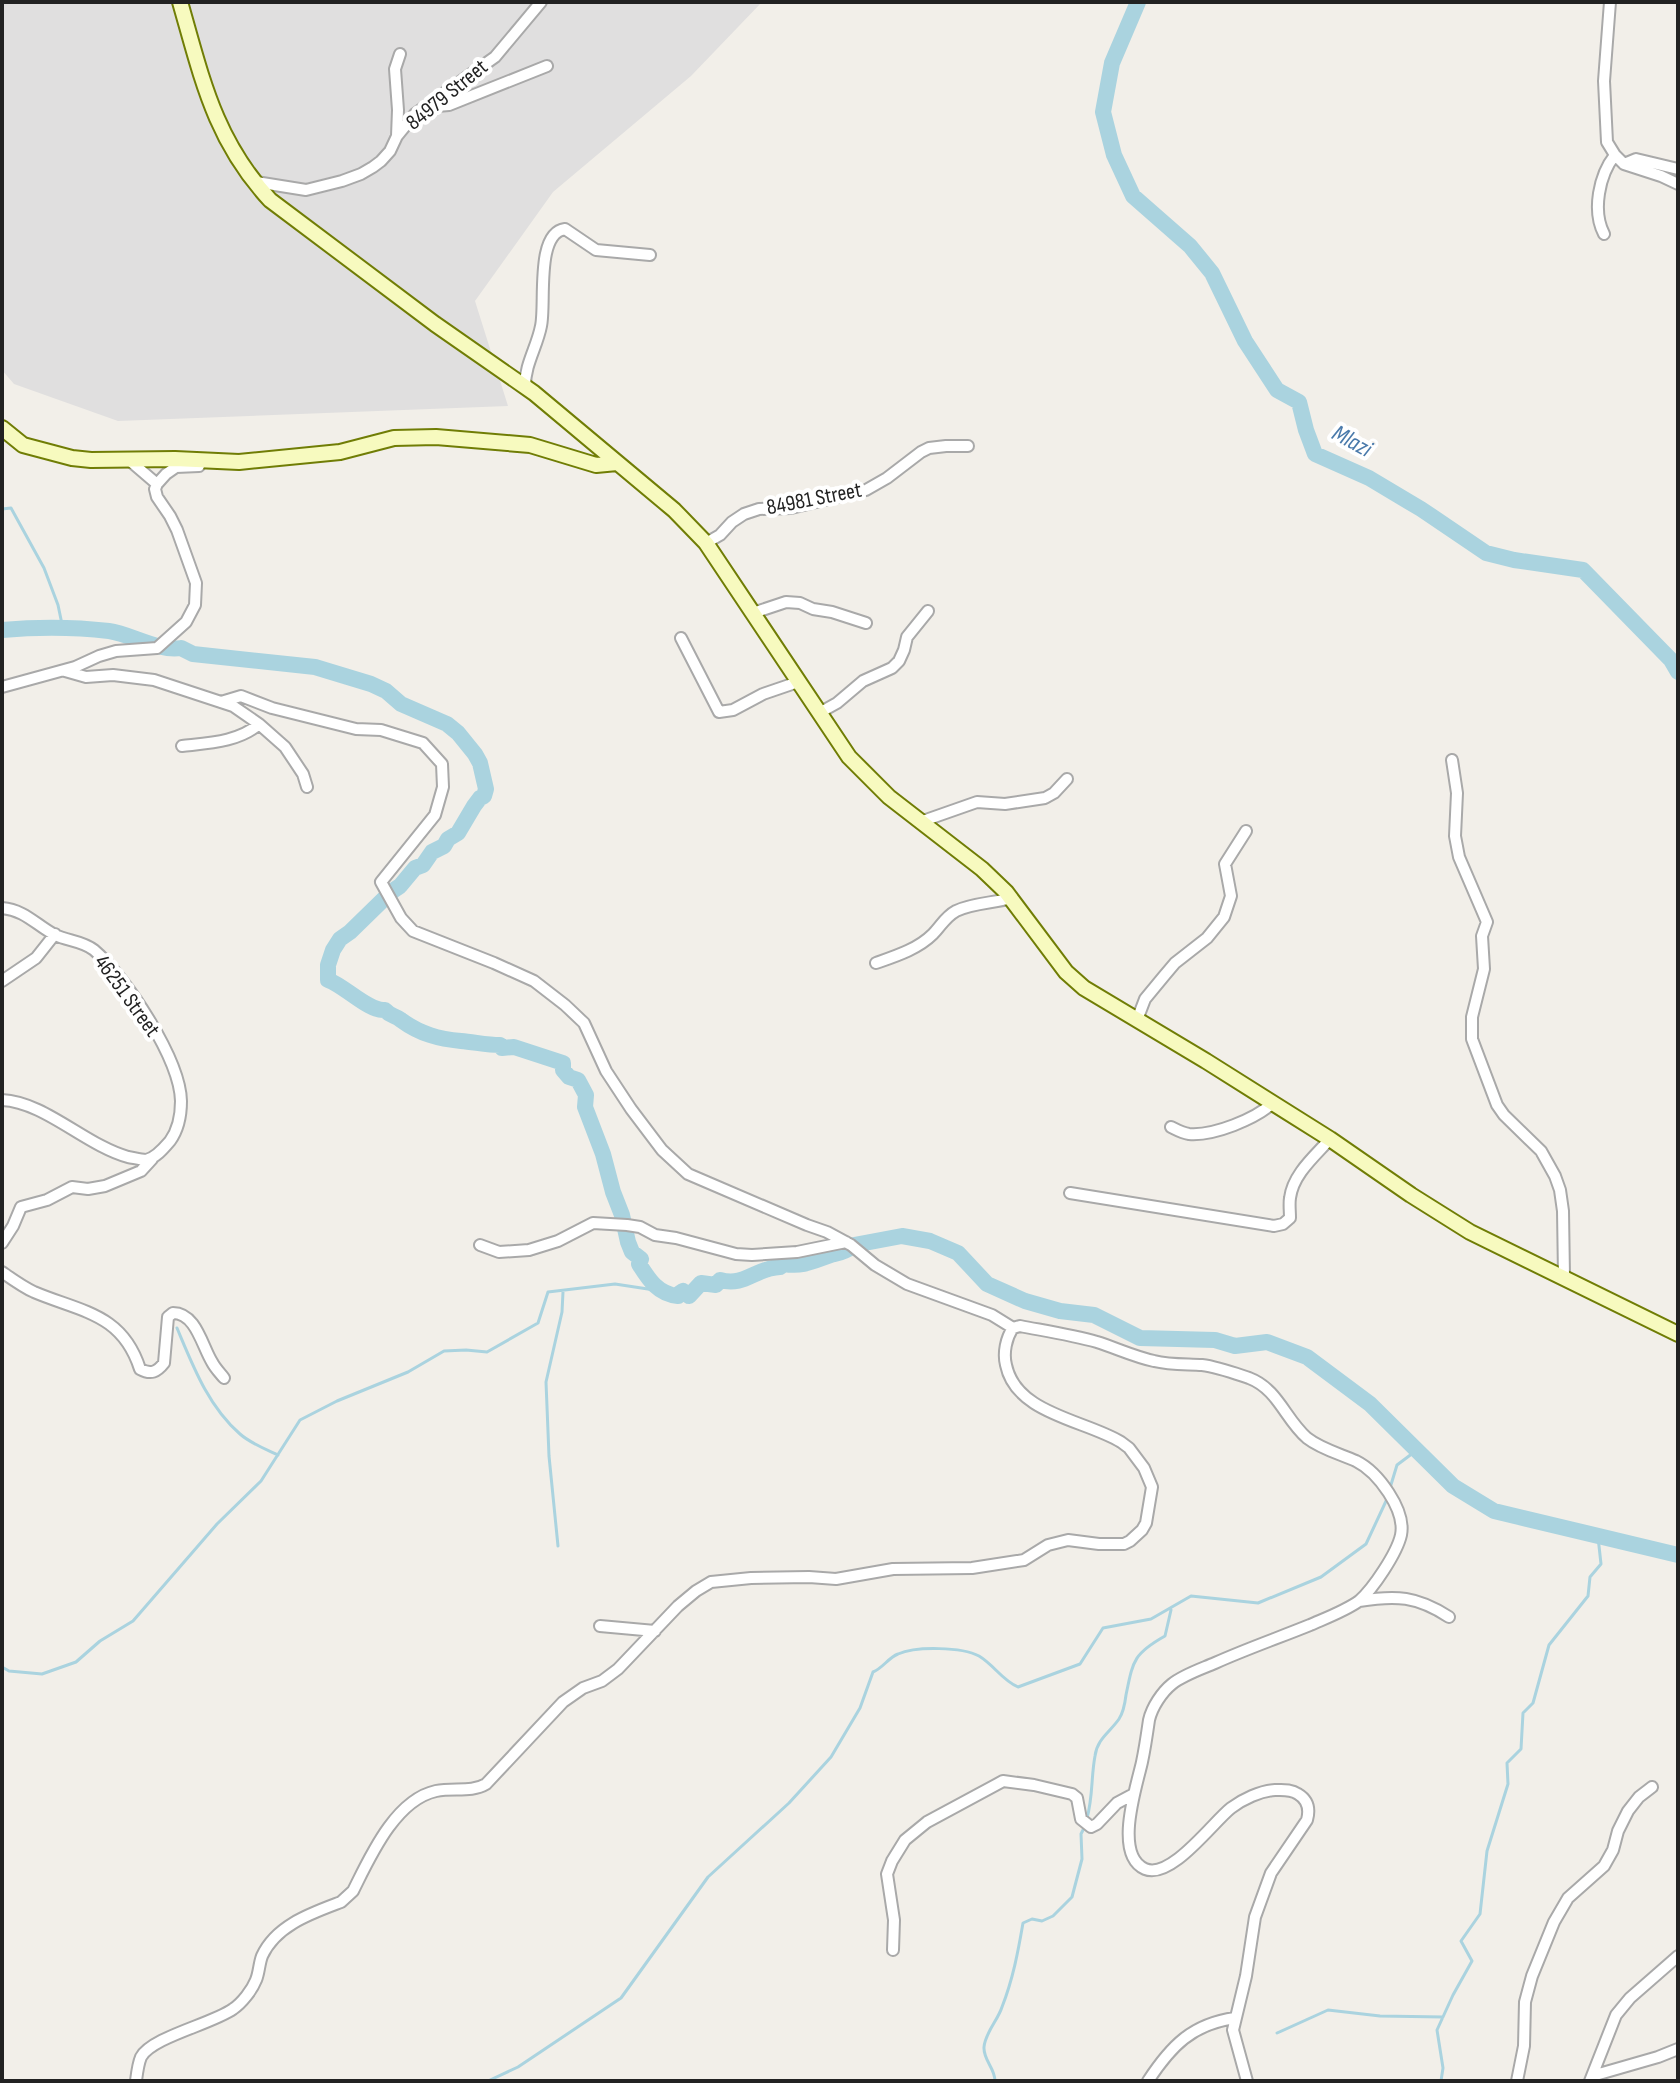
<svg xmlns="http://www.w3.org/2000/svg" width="1680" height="2083" viewBox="0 0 1680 2083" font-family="'Sofia Sans Condensed',sans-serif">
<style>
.residential{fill:#e0dfdf}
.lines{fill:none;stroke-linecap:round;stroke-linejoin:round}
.stream{stroke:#aad3df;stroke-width:3}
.river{stroke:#aad3df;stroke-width:16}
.street-casing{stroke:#a9a9a9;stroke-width:14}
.secondary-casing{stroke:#707d05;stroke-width:18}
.street{stroke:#fff;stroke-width:10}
.secondary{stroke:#f7fabf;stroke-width:14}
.labels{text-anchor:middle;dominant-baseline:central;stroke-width:8;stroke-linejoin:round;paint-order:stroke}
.street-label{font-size:22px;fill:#222;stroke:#fff}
.water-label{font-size:24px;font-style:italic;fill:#4a7aab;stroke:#fff}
</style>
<rect width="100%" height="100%" fill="#f2efe9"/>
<path class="residential" d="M 2,2 L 762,2 L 691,76 L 553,192 L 475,301 L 508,406 L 118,421 L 14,384 L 2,370 Z"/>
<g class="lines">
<path class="stream" d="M 2,509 L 11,508 L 44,568 L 58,605 L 63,629
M 177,1328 C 193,1366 208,1406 240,1434 C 250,1443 265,1449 278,1455
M 1390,1488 L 1397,1465 L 1417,1450
M 558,1546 L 549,1456 L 546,1382 L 562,1312 L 563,1292
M 2,1667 L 9,1671 L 42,1674 L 76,1662 L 100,1641 L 133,1621 L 217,1524 L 261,1481 L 300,1420 L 337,1401 L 408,1372 L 444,1351 L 466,1350 L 487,1352 L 538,1323 L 548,1292 L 615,1284 L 661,1291
M 1087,1818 C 1093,1797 1091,1777 1095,1756 C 1097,1739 1110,1732 1119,1719 C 1123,1713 1125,1703 1126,1695 C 1133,1661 1133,1654 1165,1636 L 1171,1610
M 1277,2033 L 1328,2010 L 1380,2016 L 1443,2017
M 488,2081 L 518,2067 L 621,1998 L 708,1877 L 789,1803 L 831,1757 L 860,1708 L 873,1672 C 883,1668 888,1658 898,1654 C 916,1646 962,1647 979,1656 C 994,1665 1002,1680 1018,1687 L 1080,1664 L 1103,1628 L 1151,1619 L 1191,1596 L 1258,1603 L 1321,1577 L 1366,1544 L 1387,1499
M 995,2081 C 995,2068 983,2060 984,2047 C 985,2033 998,2020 1002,2007 C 1013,1979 1018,1952 1023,1923 L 1032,1919 L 1042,1921 L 1053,1916 L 1072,1897 L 1082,1859 L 1081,1834 L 1085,1826
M 1441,2081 L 1443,2068 L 1437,2030 L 1453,1995 L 1472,1961 L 1461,1941 L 1480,1914 L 1487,1851 L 1508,1784 L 1507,1763 L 1521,1749 L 1523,1713 L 1533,1703 L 1549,1645 L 1588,1596 L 1590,1577 L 1601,1564 L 1598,1537"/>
<path class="river" d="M 1138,2 L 1112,63 L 1103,112 L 1114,155 L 1133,196 L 1190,246 L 1212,273 L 1245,341 L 1277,390 L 1299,402 L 1306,430 L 1315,454 L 1369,478 L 1421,509 L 1486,553 L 1514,560 L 1583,570 L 1671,660 L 1678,672
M 2,630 C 35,627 75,627 109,631 C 131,634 159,652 181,648 L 193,654 L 315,667 L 371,684 L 386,691 L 401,704 L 447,724 L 458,733 L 475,754 L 480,763 L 486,789 L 484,796 L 480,798 L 474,806 L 458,833 L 448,839 L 444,846 L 432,852 L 423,865 L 415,868 L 400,886 L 391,892 L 350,932 L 340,939 L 333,950 L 328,965 L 328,980 C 345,986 369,1012 385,1010 C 391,1017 395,1015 401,1020 C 420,1034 439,1039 461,1041 C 474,1042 487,1045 500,1045 L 502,1048 L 514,1047 L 563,1063 L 563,1070 L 569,1077 L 578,1080 L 586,1095 L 585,1107 L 603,1154 L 613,1192 L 622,1215 L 628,1242 L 632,1252 L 641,1259 L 639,1264 C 649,1280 658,1294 678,1296 L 680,1293 L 683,1291 L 689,1296 L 701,1283 L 716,1285 L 720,1280 C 745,1287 755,1268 780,1267 L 784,1264 C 804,1267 813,1261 831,1255 C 839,1253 845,1252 851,1247
M 854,1245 L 902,1236 L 930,1241 L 958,1253 L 987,1284 L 1025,1301 L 1060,1311 L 1094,1315 L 1140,1338 L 1215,1340 L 1235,1346 L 1267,1342 L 1307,1357 L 1370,1404 L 1453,1486 L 1494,1511 L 1678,1555"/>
<defs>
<path id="street" d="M 1610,2 L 1604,81 L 1607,142 L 1615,155 L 1624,164 L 1661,176 L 1678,184
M 425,107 L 449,105 L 547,66
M 397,136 L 398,110 L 395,69 L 400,54
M 1624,164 L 1636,159 L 1678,169
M 256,182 L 306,190 L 342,181 L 361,174 L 373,167 L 381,161 L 390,151 L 397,136 L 415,114 L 495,57 L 541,2
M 1604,234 C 1592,211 1599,175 1615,155
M 525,386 C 525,364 537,347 541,326 C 546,304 535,233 565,229 L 596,250 L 650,255
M 129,460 L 157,484
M 706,543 L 720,535 L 732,522 L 744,514 L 759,509 L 791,508 L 866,490 L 887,478 L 921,452 L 929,448 L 946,446 L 968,446
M 753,613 L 786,602 L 800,603 L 813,609 L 832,612 L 866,623
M 681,638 L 719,712 L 733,710 L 763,694 L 798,682
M 65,671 L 86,677 L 113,675 L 154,680 L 233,706 L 259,724 L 285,747 L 303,774 L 307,787
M 2,687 L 75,667 L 99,656 L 116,651 L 157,648 L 186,622 L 195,605 L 196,583 L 177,530 L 170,516 L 157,497 L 155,489 L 157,484 L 166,474 L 176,467 L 199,466
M 221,702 L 241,696 L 272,708 L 356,729 L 381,730 L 423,743 L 442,764 L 443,787 L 435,815 L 381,882 L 401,918 L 413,931 L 494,963 L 534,981 L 565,1005 L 584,1023 L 606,1071 L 631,1109 L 662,1150 L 688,1174 L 807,1225 L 827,1232 L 851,1245 L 875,1265 L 907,1284 L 992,1315 L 1013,1328 L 1020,1326 C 1046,1331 1072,1335 1097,1342 C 1116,1348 1135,1357 1154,1361 C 1170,1365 1187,1364 1202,1365 C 1218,1367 1234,1373 1249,1378 C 1278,1389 1285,1419 1307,1438 C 1321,1449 1340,1454 1356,1461 C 1378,1472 1406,1510 1401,1535 C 1397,1553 1373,1589 1359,1601 C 1345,1611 1326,1618 1310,1625 C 1278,1638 1246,1649 1215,1663 C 1201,1669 1183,1675 1172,1684 C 1162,1692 1152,1707 1149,1720 C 1147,1734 1145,1748 1142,1762 C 1137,1785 1113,1855 1145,1869 C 1171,1880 1213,1822 1231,1808 C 1243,1799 1260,1791 1275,1790 C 1283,1790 1291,1789 1298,1794 C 1308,1800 1310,1809 1307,1820 L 1271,1873 L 1255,1917 L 1246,1976 L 1233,2030 L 1247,2081
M 819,713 L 837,703 L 863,681 L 892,668 L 899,661 L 904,650 L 907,637 L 928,611
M 182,746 C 208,743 239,742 259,724
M 1452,760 L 1457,793 L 1455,836 L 1459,857 L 1487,922 L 1482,936 L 1484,969 L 1472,1017 L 1472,1039 L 1497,1105 L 1504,1115 L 1541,1151 L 1555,1176 L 1560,1190 L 1563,1211 L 1564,1276
M 920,822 L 977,802 L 1005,804 L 1045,798 L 1054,793 L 1067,779
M 2,908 C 25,910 36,925 55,935 C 68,941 83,941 94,950 C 126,977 180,1059 181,1101 C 181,1115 178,1130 170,1141 C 164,1148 156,1158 146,1160 C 141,1160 134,1158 128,1157 C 85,1145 45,1102 2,1100
M 876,963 C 896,956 918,949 933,934 C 941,926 945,917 956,911 C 972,903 994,903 1012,898
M 2,981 L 36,958 L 55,934
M 1137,1020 L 1145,999 L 1164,976 L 1175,963 L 1207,938 L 1224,917 L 1231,896 L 1225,864 L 1246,831
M 1171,1127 C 1177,1130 1182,1133 1189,1134 C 1214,1136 1255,1119 1273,1103
M 1070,1193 L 1274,1226 L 1283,1224 L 1290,1218 C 1290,1211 1289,1204 1290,1198 C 1293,1174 1315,1156 1330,1139
M 2,1243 L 13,1226 L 21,1207 L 47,1200 L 72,1187 L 88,1189 L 105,1186 L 141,1171 L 152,1159
M 480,1245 L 499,1252 L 529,1250 L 558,1241 L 593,1223 L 627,1225 L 640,1227 L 655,1235 L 676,1238 L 736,1254 L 752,1255 L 797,1252 L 846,1242
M 2,1272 C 12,1279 23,1287 34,1292 C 81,1312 122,1313 140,1369 C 151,1375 157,1372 164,1363 L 168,1317 L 173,1313 C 196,1313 202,1346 212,1362 C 215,1368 220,1373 224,1378
M 1359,1601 C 1396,1595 1417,1596 1449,1617
M 600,1626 L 655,1631
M 893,1950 L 894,1920 L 887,1874 L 892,1861 L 905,1840 L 927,1822 L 1003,1781 L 1034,1785 L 1072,1794 L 1077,1798 L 1081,1819 L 1091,1827 L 1097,1824 L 1117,1803 L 1132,1795
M 1592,2076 L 1658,2057 L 1678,2049
M 136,2081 C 137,2073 138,2064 141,2057 C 152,2037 212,2024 233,2009 C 242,2003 252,1990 256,1980 C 259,1973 259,1964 262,1956 C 276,1925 312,1913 341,1902 L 353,1891 C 370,1857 395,1800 436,1791 C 453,1787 471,1793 486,1784 L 563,1702 L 583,1688 L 602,1681 L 618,1669 L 678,1606 L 696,1591 L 711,1582 L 751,1578 L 809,1577 L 836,1579 L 893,1569 L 972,1568 L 1024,1560 L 1048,1545 L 1068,1540 L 1099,1544 L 1124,1544 L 1130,1541 L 1142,1530 L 1146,1523 L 1152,1487 L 1144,1468 L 1129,1448 L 1121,1442 C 1085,1420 1016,1414 1006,1365 C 1003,1353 1006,1338 1013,1328
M 1148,2081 C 1171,2046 1192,2024 1235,2018
M 1517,2081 L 1524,2046 L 1525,2002 L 1532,1976 L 1554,1922 L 1568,1898 L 1604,1866 L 1613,1850 L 1618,1831 L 1628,1811 L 1639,1797 L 1652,1787
M 1590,2081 L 1616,2015 L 1630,1998 L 1678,1956"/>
<path id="secondary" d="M 180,2 C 202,78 214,139 270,200 L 435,324 L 534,393 L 674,510 L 706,543 L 849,757 L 889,797 L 982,869 L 1006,892 L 1066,972 L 1084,988 L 1206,1061 L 1330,1139 L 1411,1195 L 1470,1232 L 1678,1334
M 2,428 L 23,445 L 72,458 L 91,460 L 175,459 L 239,462 L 340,452 L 394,438 L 436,437 L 530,445 L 596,465 L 617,463"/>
</defs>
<use href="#street" class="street-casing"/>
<use href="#secondary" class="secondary-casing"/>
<use href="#street" class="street"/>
<use href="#secondary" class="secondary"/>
</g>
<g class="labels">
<g class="street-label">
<text transform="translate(447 95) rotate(-39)">84979 Street</text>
<text transform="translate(814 499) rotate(-11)">84981 Street</text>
<text transform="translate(127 996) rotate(54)">46251 Street</text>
</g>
<g class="water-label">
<text transform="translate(1352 441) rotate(29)">Mlazi</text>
</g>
</g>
<rect width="1680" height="2083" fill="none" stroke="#222222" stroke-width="8"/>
</svg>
